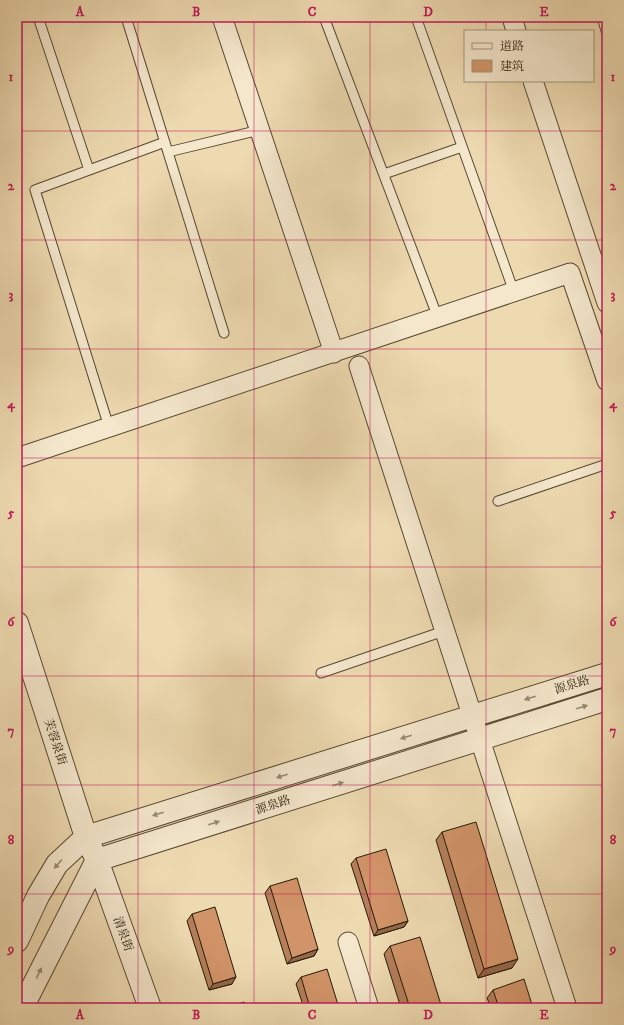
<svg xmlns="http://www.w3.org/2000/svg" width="624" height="1025" viewBox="0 0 624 1025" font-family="'IM FELL DW Pica','Noto Serif SC',serif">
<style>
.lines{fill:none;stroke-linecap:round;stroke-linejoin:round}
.service-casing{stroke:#584932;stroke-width:11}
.minor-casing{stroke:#584932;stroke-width:21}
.tertiary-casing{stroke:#584932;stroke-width:24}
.service{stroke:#f4e7cc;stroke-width:9}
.minor{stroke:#f4e7cc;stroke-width:19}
.tertiary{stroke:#f4e7cc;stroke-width:22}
.wall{fill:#b47f59;stroke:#261907}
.shaded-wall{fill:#926849;stroke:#261907}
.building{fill:#d19468;stroke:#261907}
.oneway{fill:#978a73}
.grid{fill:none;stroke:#c2185b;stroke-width:1;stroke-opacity:0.55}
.labels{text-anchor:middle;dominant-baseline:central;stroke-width:3;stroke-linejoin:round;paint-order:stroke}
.street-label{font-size:12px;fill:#261907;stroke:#f4e7cc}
.neatline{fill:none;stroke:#c2185b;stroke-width:1.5}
.grid-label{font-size:13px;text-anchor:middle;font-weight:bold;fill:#c2185b}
</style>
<rect width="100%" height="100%" fill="#eedab1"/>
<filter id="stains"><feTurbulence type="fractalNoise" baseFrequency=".005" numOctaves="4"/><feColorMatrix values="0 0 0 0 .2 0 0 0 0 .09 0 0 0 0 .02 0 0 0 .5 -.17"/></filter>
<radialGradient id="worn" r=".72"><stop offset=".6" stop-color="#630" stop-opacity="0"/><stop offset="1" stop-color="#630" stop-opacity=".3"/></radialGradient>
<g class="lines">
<defs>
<path id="service" d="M 38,17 L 89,170
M 126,17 L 224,333
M 324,17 L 438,318
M 416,17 L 514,292
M 602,17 L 607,34
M 168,152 L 260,130
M 384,174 L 462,147
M 109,427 L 35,190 L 165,142
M 498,501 L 607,464
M 321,673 L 444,631"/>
<path id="minor" d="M 222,17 L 334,353
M 512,17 L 516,31
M 533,81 L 607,303
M 359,366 L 567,1008
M 17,458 L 570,273 L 607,381
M 348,942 L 369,1008"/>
<path id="tertiary" d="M 17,623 L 86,837 L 97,860 L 150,1008
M 17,941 L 38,896 L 57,864 L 86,837 L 607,674
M 22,1008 L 97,860 L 607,699"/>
</defs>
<use href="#service" class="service-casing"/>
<use href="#minor" class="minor-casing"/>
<use href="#tertiary" class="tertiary-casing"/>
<use href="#service" class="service"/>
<use href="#minor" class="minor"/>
<use href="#tertiary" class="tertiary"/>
</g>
<path class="wall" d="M 442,832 L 512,968 L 478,978 L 436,840 Z
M 356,858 L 408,921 L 404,927 L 374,936 L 351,864 Z
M 270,886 L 318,949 L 314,956 L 287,964 L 265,893 Z
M 192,914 L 232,984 L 209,990 L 187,921 Z
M 390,946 L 442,1008 L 401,1008 L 384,954 Z
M 301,977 L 339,1008 L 304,1008 L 296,984 Z
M 493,990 L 533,1008 L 491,1008 L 487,998 Z"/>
<path class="shaded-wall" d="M 408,921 L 404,927 L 374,936 L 378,930 Z
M 318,949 L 314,956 L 287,964 L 292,958 Z
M 518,959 L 512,968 L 478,978 L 484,969 Z
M 236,977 L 232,984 L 209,990 L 213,984 Z"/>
<path class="building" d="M 476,822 L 518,959 L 484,969 L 442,832 Z
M 386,849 L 408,921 L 378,930 L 356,858 Z
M 297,878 L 318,949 L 292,958 L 270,886 Z
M 215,907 L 236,977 L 213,984 L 192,914 Z
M 420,937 L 442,1008 L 410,1008 L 390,946 Z
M 327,969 L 339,1008 L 310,1008 L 301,977 Z
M 524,979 L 533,1008 L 499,1008 L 493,990 Z
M 244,1002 L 246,1008 L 226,1008 Z"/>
<defs><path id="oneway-solid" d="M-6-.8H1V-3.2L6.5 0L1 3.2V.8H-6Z"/></defs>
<g class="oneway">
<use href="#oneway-solid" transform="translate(530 698) rotate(163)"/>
<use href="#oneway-solid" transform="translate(582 707) rotate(-17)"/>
<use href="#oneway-solid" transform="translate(406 737) rotate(163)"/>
<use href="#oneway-solid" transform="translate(282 776) rotate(163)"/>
<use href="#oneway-solid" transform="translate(338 784) rotate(-18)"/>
<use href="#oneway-solid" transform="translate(158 814) rotate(163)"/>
<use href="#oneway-solid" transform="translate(214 823) rotate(-18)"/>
<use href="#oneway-solid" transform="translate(58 864) rotate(130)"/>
<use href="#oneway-solid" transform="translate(39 973) rotate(-64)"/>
</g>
<path class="grid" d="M 138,17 L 138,1008M 254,17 L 254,1008M 370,17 L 370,1008M 486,17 L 486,31M 486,81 L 486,1008M 17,131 L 607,131M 17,240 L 607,240M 17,349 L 607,349M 17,458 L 607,458M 17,567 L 607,567M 17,676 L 607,676M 17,785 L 607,785M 17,894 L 607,894"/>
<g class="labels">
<g class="street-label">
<text transform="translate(572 685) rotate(-17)">源泉路</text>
<text transform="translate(55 742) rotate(72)">芙蓉泉街</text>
<text transform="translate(273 805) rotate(-18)">源泉路</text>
<text transform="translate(123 934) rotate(70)">清泉街</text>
</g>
</g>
<rect width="624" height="1025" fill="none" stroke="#eedab1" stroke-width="44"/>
<rect x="464" y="30" width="130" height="52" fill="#f4e7cc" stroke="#a2957d"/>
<rect x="472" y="43" width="20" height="6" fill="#f4e7cc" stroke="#a2957d"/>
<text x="500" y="50" font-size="12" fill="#261907">道路</text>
<rect x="472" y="60" width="20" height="12" fill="#d19468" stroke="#a2957d"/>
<text x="500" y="70" font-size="12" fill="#261907">建筑</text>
<rect x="22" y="22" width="580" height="981" class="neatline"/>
<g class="grid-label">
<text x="80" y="16">A</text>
<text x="196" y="16">B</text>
<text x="312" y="16">C</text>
<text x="428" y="16">D</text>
<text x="544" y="16">E</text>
<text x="11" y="81">1</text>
<text x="613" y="81">1</text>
<text x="11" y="190">2</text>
<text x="613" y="190">2</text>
<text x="11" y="299">3</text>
<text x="613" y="299">3</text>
<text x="11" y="408">4</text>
<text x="613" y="408">4</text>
<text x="11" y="517">5</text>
<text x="613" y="517">5</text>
<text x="11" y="626">6</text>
<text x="613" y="626">6</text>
<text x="11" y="735">7</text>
<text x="613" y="735">7</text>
<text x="11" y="844">8</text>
<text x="613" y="844">8</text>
<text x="11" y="953">9</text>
<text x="613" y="953">9</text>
<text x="80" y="1019">A</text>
<text x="196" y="1019">B</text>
<text x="312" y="1019">C</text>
<text x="428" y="1019">D</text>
<text x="544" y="1019">E</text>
</g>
<rect width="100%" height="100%" filter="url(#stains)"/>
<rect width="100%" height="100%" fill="url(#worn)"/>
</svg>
